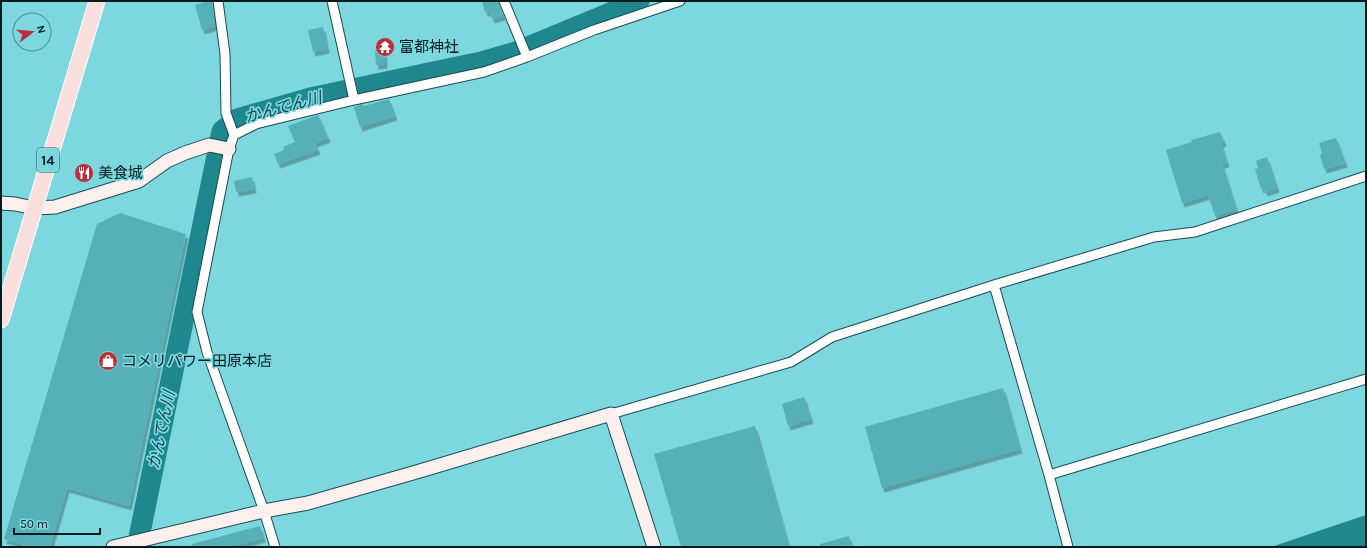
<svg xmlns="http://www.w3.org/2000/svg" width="1367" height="548" viewBox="0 0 1367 548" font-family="Karla,'Noto Sans JP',sans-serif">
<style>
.water{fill:#1f888e}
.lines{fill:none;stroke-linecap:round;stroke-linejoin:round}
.river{stroke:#1f888e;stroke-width:21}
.building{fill:#54b1b7;filter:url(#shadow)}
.street-casing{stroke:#1b4c50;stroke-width:11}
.secondary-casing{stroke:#1b4c50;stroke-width:15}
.primary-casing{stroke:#fff;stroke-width:17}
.street{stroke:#fff;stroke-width:9}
.secondary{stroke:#fcf0ef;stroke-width:13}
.primary{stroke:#f9e0df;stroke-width:15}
.labels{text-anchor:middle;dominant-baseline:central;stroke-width:3.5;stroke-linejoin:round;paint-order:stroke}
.shield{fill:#7cd7de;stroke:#255458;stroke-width:1}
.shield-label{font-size:14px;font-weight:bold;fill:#001c1e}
.poi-label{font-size:15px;fill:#001c1e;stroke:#7cd7de;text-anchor:start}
.water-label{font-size:16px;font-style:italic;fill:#0e484c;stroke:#7cd7de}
</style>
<defs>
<filter id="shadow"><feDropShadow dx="2.5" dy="4.5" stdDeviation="0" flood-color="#0004"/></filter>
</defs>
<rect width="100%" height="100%" fill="#7cd7de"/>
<path class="water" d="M 1366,515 L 1366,547 L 1271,547 Z"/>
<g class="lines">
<path class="river" d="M 137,547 L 222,131 L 237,119 L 310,98 L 481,62 L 516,52 L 639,1"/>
</g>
<path class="building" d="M 208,1 L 212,1 L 215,26 L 202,30 L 195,5 Z
M 482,1 L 498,1 L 503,16 L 492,19 L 490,11 L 485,12 Z
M 323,27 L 327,49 L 313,52 L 308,30 Z
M 384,50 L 385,64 L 376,65 L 375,51 Z
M 389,99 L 395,116 L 360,127 L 354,107 L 363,104 L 364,106 Z
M 318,115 L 328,138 L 315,143 L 318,150 L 278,164 L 274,154 L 284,150 L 283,147 L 295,142 L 288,126 Z
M 1220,132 L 1224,142 L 1221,143 L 1227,163 L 1222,164 L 1236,209 L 1215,216 L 1208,195 L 1182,203 L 1166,150 L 1192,142 L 1191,140 Z
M 1336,138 L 1345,163 L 1324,169 L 1320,155 L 1322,154 L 1319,143 Z
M 1267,157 L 1277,188 L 1265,192 L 1264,188 L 1261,189 L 1255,169 L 1258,168 L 1256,161 Z
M 252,177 L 254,189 L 236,192 L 234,181 Z
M 120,213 L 186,234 L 129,506 L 67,488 L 50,547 L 32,547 L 4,539 L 97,224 Z
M 1003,388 L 1020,449 L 882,488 L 865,427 Z
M 804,397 L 811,419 L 788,426 L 782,404 Z
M 755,426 L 789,547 L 681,547 L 654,454 Z
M 260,526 L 263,538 L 230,547 L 193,547 L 192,544 Z
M 849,536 L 852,547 L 820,547 L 820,544 Z"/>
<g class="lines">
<defs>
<path id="street" d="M 218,1 L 225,54 L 226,113 L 234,135
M 332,1 L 354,100
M 504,1 L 527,57
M 994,285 L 1049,475 L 1068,547
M 611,414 L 791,362 L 832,337 L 994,285 L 1154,237 L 1195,232 L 1366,176
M 1049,475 L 1366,379
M 275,547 L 264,511 L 207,352 L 197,312 L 229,149 L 234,135 L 256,124 L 354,100 L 484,72 L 527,57 L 594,30 L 680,1"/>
<path id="secondary" d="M 1,203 L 15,204 L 34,208 L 55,207 L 139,181 L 167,161 L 185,153 L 209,145 L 229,149
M 113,547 L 264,511 L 308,503 L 413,473 L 611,414 L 654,547"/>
<path id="primary" d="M 1,320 L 97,1"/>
</defs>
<use href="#street" class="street-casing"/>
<use href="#secondary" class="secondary-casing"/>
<use href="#primary" class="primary-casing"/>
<use href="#street" class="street"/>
<use href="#secondary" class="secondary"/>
<use href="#primary" class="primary"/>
</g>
<defs>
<symbol id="temple-disc" viewBox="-11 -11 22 22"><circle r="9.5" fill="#be2e3a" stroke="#7cd7de"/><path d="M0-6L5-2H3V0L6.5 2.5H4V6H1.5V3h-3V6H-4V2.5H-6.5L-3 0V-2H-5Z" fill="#fff"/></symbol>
<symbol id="restaurant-disc" viewBox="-11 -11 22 22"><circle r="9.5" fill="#be2e3a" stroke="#7cd7de"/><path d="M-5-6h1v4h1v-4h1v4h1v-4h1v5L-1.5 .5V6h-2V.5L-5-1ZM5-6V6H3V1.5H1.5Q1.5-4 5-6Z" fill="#fff"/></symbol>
<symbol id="shop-disc" viewBox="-11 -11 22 22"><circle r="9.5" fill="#be2e3a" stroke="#7cd7de"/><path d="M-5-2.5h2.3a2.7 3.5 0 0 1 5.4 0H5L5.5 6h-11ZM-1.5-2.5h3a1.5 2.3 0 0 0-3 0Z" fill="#fff"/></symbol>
</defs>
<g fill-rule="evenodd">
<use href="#temple-disc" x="374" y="36" width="22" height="22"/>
<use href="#restaurant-disc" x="73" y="162" width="22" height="22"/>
<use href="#shop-disc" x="97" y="350" width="22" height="22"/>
</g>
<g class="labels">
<rect class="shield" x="37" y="148" width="22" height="24" rx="3"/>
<g class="shield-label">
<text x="48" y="160">14</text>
</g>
<g class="poi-label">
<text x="399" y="47">富都神社</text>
<text x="98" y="173">美食城</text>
<text x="122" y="361">コメリパワー田原本店</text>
</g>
<g class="water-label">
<text transform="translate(283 107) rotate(-15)">かんでん川</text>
<text transform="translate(161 430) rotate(-78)">かんでん川</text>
</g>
</g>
<rect width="1367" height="548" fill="none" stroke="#001c1e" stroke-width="4"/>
<g transform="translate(32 32) rotate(74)"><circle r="19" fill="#7cd7de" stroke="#4a8c91"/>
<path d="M0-3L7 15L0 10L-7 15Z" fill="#be2e3a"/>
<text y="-6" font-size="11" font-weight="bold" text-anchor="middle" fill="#001c1e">N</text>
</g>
<path d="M14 528v6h86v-6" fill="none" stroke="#001c1e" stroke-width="2"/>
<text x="20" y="528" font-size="12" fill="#001c1e" stroke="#7cd7de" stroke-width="3" paint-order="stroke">50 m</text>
</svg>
